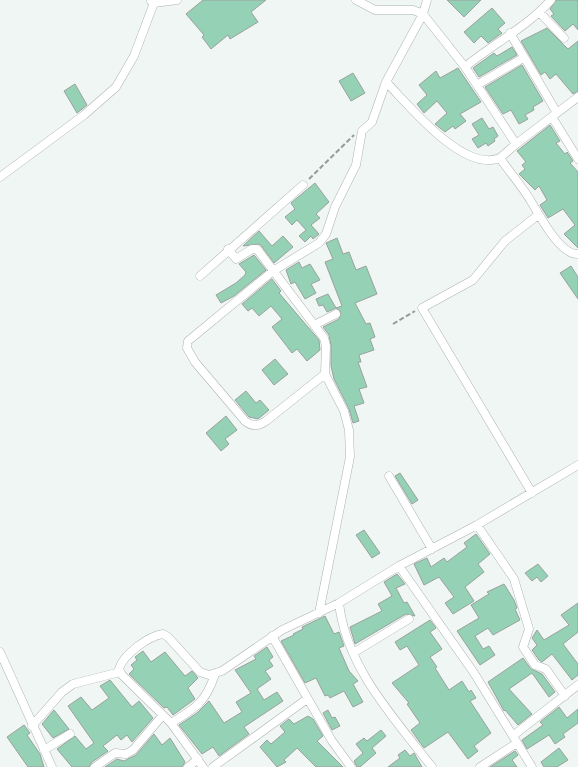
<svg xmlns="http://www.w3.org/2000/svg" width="578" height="767" viewBox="0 0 578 767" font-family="Figtree,sans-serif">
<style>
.building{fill:#95d1b4;stroke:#9ba19e}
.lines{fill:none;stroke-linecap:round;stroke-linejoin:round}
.minor-casing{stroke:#adb3b0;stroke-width:9}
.path{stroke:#969b99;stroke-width:2;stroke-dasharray:5 2.5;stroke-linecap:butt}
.minor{stroke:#fff;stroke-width:8}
</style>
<rect width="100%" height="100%" fill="#eff6f3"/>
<path class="building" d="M 203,0 L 266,0 L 251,12 L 258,22 L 230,39 L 228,35 L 211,49 L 202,37 L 204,35 L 186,14 Z
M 447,0 L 481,0 L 464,17 Z
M 556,0 L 578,0 L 578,30 L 573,24 L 565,31 L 551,16 L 554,14 L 550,9 Z
M 492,8 L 505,23 L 498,29 L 502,33 L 488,43 L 481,36 L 474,43 L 464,32 Z
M 547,28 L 568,49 L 578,41 L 578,91 L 573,94 L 556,74 L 550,79 L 545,72 L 541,75 L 521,41 Z
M 512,47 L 517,55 L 479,77 L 473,68 L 494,53 L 497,56 Z
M 522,65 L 543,101 L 533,107 L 534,110 L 525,115 L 528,119 L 519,124 L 511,110 L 503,114 L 485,87 Z
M 458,68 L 481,102 L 460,114 L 466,121 L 455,129 L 453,126 L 445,132 L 435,124 L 447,113 L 437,101 L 424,113 L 417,104 L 427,95 L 419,85 L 436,71 L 440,78 Z
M 353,73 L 365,93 L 351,101 L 339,81 Z
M 75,84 L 87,105 L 77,113 L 64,91 Z
M 482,118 L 489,129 L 493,127 L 498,136 L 494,139 L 495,141 L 488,146 L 486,143 L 478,148 L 472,139 L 479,135 L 472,124 Z
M 550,125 L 560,141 L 556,143 L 565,154 L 567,152 L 573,161 L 570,163 L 578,172 L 578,248 L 564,234 L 575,225 L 563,209 L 548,218 L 540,205 L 547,200 L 539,186 L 535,190 L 519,174 L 525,169 L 522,165 L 526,162 L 517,151 Z
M 315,183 L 329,202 L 316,214 L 320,218 L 311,225 L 319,234 L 313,239 L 311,236 L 305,242 L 299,236 L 306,230 L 297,220 L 292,225 L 285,217 L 295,209 L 291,203 Z
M 259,231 L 272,246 L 283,236 L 293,247 L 274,263 L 260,244 L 243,246 Z
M 337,238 L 343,254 L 349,252 L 356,270 L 366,266 L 377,294 L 355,303 L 366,324 L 370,323 L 375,337 L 370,339 L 374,350 L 359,355 L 361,362 L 358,362 L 367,387 L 359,389 L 364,403 L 354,406 L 359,421 L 353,423 L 349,409 L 334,379 L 331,366 L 331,345 L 329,335 L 323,327 L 339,319 L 341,312 L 336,308 L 327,312 L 323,305 L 319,306 L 316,299 L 328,294 L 336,308 L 342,306 L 325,262 L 333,259 L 326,243 Z
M 254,255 L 266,270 L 234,296 L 221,303 L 216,295 L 236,283 L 245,275 L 246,272 L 239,264 Z
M 299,262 L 302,268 L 310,264 L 320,280 L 311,284 L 316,293 L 305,299 L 295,282 L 291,284 L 286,270 Z
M 571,266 L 578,277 L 578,299 L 560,273 Z
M 272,279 L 281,291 L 279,293 L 319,340 L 320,350 L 307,361 L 297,349 L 292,353 L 272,327 L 282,319 L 271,306 L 259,316 L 252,308 L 248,311 L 242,304 Z
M 275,359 L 288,374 L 274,385 L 262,370 Z
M 246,391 L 256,403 L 260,400 L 269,410 L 258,419 L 249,417 L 235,400 Z
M 226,416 L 237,430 L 225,439 L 229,444 L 221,451 L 206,433 Z
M 400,473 L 418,500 L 412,504 L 395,476 Z
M 364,530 L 380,553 L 372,558 L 356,535 Z
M 476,534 L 490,554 L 478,564 L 484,572 L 465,587 L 474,601 L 453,614 L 445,603 L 454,597 L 439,577 L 424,585 L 414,564 L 427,558 L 431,567 L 444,558 L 447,562 L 467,547 L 464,543 Z
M 538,564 L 548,576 L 541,582 L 537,577 L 532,581 L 525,573 Z
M 397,574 L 405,584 L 396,588 L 404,603 L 407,602 L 415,616 L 406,614 L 355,644 L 350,627 L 382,611 L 378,604 L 392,596 L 384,582 Z
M 504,584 L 514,600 L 517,608 L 515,609 L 520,620 L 493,635 L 488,628 L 475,636 L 483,649 L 489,646 L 495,655 L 480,665 L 457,631 L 479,618 L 471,605 L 489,594 L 487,592 Z
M 578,603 L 578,632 L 563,644 L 578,664 L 578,675 L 572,680 L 552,654 L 542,662 L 539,660 L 532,650 L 537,645 L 532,638 L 537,630 L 544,640 L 569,625 L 561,615 Z
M 325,616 L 334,634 L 339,632 L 344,646 L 339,648 L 349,671 L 358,681 L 353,684 L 363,702 L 353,707 L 344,691 L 330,698 L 328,695 L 325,696 L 316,678 L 305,683 L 281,641 L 294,635 L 293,634 L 303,629 L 302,627 Z
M 430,620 L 436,628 L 430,632 L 442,649 L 430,657 L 437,667 L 435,668 L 449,690 L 462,681 L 469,692 L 471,690 L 476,698 L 470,701 L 491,733 L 474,746 L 478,751 L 468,759 L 448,732 L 424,748 L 411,730 L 420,723 L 407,704 L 409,703 L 392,683 L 419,665 L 407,646 L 400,650 L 395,642 Z
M 267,647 L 273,657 L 269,660 L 273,666 L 265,671 L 271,679 L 257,689 L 264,700 L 277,692 L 283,701 L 244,727 L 249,734 L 219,756 L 213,747 L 202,754 L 179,725 L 197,713 L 209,701 L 224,723 L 242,712 L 236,702 L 251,693 L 235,670 L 256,659 L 254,656 Z
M 143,651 L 151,662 L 165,652 L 185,676 L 192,671 L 198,678 L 188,688 L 195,699 L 173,715 L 167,707 L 164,708 L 129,674 L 134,669 L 131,665 L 137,660 L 135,657 Z
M 523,658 L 531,669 L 542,674 L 555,692 L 549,697 L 532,673 L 509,689 L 532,714 L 518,725 L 505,710 L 504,711 L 488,682 Z
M 110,680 L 132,707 L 139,701 L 153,718 L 132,742 L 127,735 L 121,740 L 117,735 L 103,746 L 108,751 L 92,762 L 89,767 L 72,767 L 57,749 L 75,736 L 86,749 L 94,743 L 68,706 L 81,697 L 92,710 L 109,698 L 100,686 Z
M 559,707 L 567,718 L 578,709 L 578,723 L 563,734 L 565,737 L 555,744 L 549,735 L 527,749 L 522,740 L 543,725 L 540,722 Z
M 54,710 L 69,729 L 53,738 L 42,724 Z
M 328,710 L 332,718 L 335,717 L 340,726 L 332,730 L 323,713 Z
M 308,716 L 313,719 L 323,736 L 317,741 L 343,767 L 316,767 L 297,748 L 284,760 L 286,762 L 277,767 L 260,747 L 267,740 L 271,744 L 285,732 L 280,726 L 289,719 L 294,724 Z
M 24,725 L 30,733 L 27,735 L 40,754 L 44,767 L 28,767 L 7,737 Z
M 381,730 L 386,736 L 372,748 L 376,753 L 360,767 L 357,767 L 354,761 L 363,753 L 356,744 L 364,738 L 367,741 Z
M 154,734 L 162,745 L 170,738 L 185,762 L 182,767 L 105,767 L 117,759 L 124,761 L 136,755 Z
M 559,748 L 568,760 L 557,767 L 544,767 L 541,762 Z
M 405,750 L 410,756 L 414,753 L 422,767 L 388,767 L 400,758 L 398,755 Z
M 515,751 L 518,755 L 512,760 L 517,767 L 490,767 Z"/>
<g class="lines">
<defs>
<path id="minor" d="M 356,0 L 375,10 L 413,10 L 423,14 L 465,67 L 516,144 L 578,97
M 151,1 L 154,3 L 177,0
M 540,13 L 564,38
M 510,33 L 557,113
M 465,67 C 493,44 527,27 551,0
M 386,82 C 410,106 463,173 500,158
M 477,85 L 523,58
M 552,117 L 578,159
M 516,144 L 500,158 C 510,173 523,187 532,203 C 540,216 560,255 578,254
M 0,177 L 84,115 L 116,87 L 134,56 L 155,0
M 228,249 L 236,259 L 252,249 L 257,249 L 324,338 L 326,346 L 325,374 L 344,411 L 349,430 L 350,457 L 319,613
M 200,276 L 303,185
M 314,325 L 336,314
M 325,374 L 266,421 C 259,426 252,427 245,421 L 195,362 L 187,348 L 188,341 L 273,271 L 319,243 L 326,234 L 335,207 L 356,165 L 362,131 L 372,122 L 386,82 L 423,14 L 427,0
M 389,476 L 432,549
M 532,493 L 422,308 L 473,280 L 505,241 L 538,215
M 477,525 L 514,579 L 529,629 L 523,647 L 535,665 L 546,669 L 565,696
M 399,566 L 474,673 L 532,767
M 339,603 C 346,667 394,718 432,767
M 272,636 L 332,741 L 351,767
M 0,652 L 52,767
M 353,653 L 409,619
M 171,723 C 196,708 206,702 215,674
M 32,726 L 62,692 L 73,684 L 120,672
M 514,735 L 578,685
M 44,750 L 70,734
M 95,767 L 115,753 L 126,754 L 133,750 L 163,715
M 188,767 L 198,759
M 203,767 L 171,723 L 122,675 L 119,669 C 123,655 148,636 163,634 L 168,637 L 200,672 L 209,675 L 222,671 L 282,630 L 339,603 L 399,566 L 477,525 L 578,465
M 213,767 L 307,699
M 480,767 L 517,743"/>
</defs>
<use href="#minor" class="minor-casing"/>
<path class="path" d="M 309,179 L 354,135
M 393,324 L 415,311"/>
<use href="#minor" class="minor"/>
</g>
</svg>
